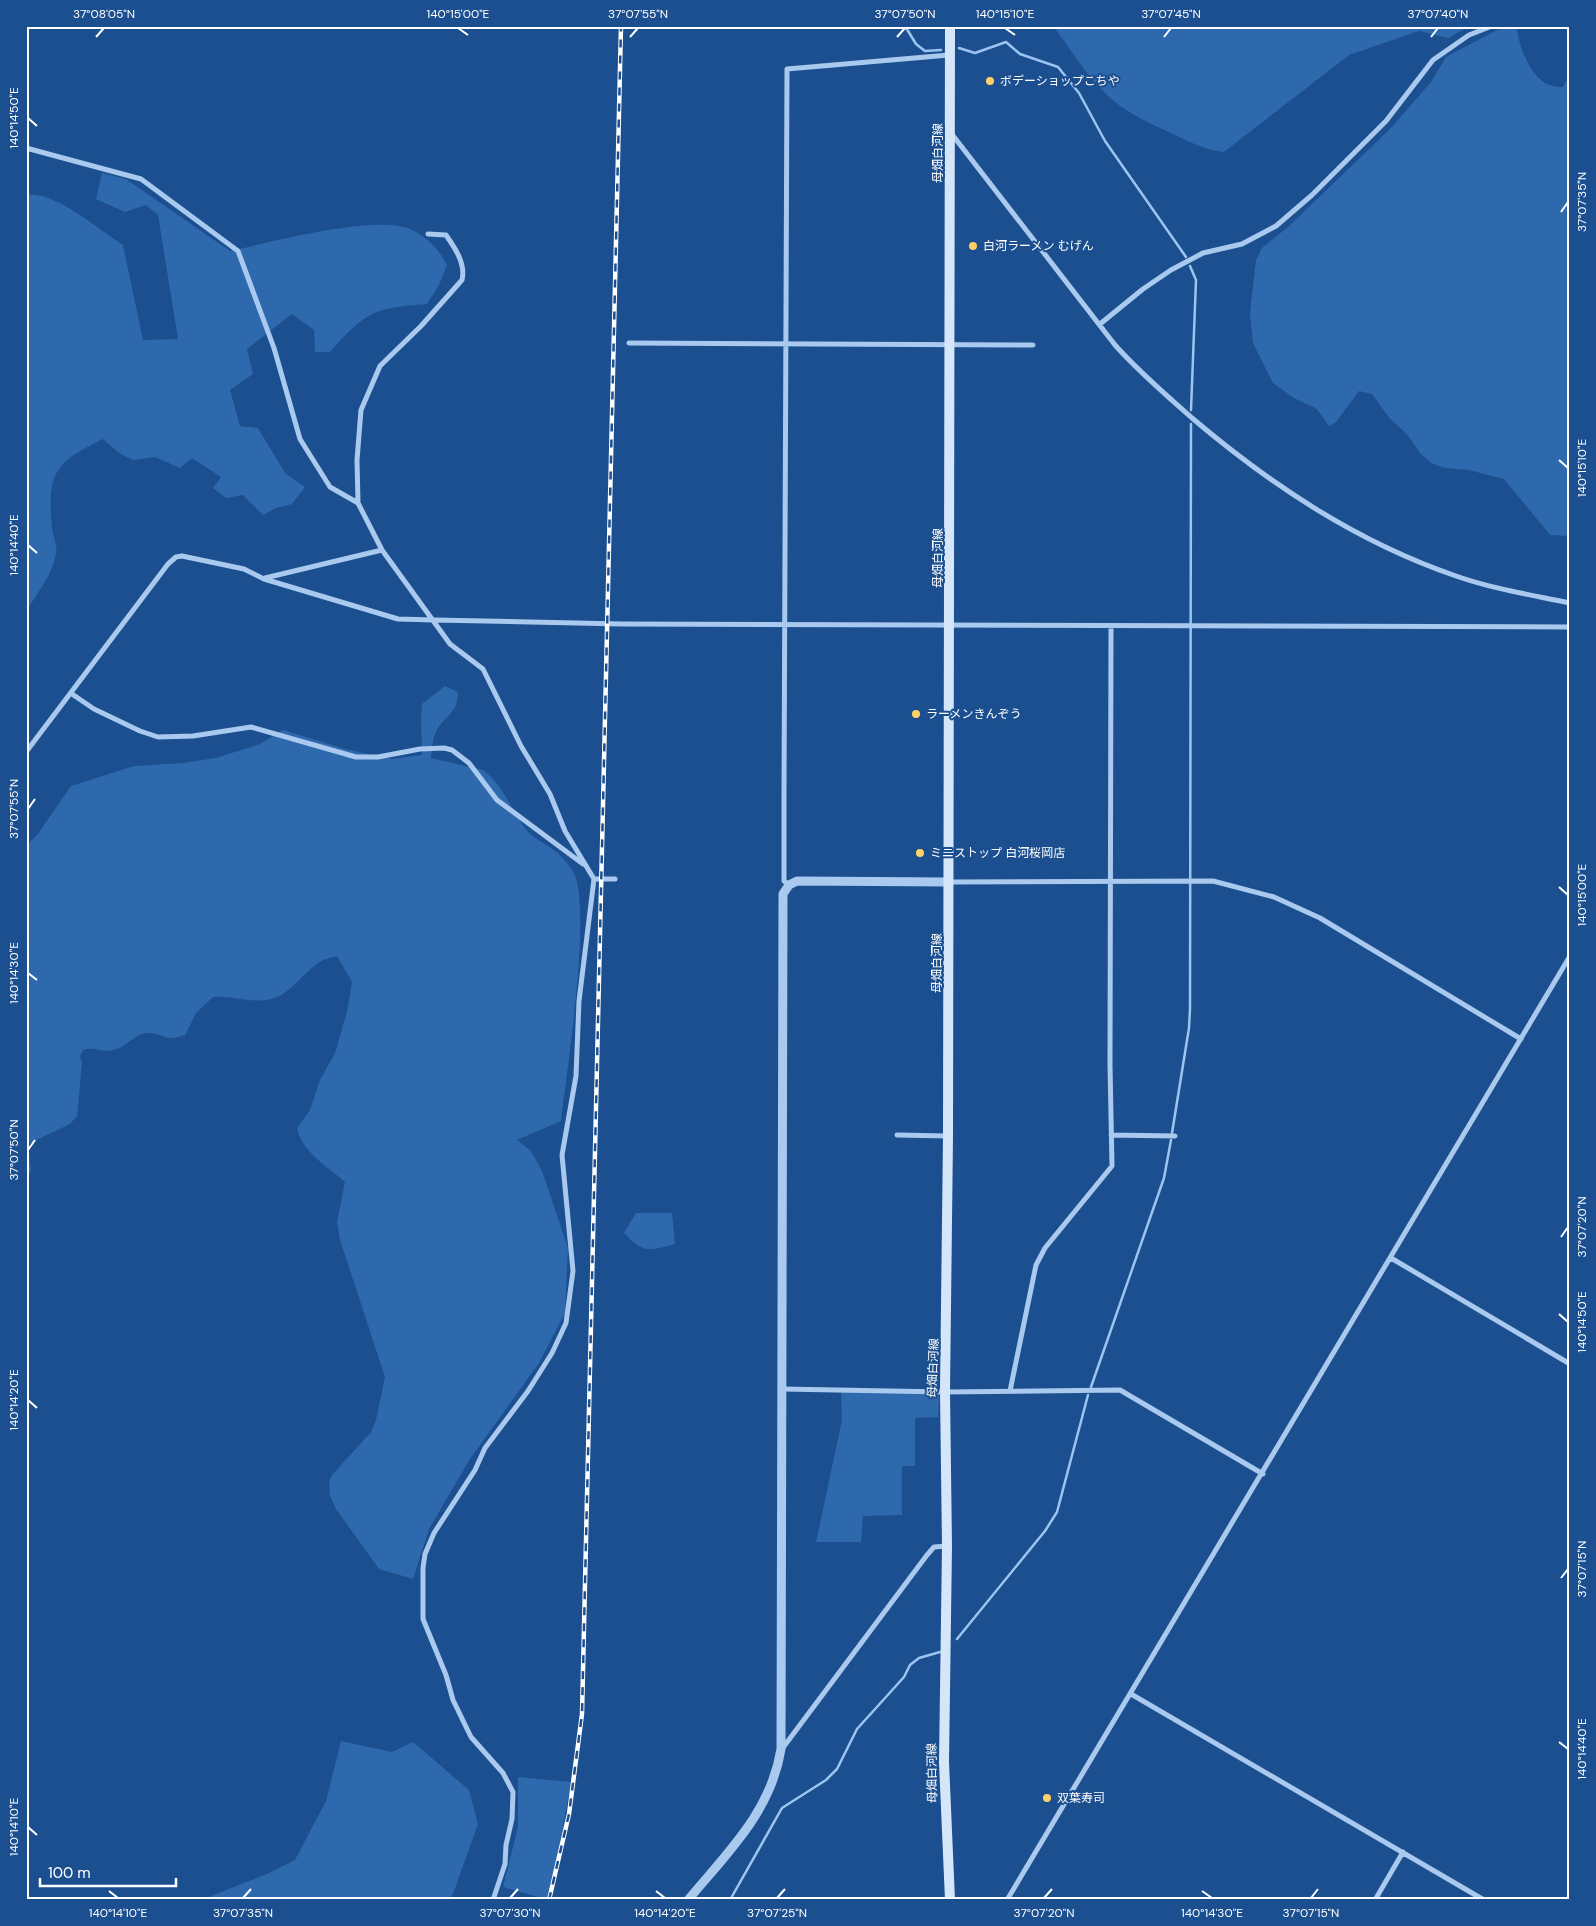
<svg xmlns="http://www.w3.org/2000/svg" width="1596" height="1926" viewBox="0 0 1596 1926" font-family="'DM Sans','Noto Sans JP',sans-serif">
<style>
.green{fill:#2e69ad}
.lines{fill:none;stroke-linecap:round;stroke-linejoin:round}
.stream{stroke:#9cc4f0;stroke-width:2.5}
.minor{stroke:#a9c9ee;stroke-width:5}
.tertiary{stroke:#a9c9ee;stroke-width:9}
.secondary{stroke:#d6e6fa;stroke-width:10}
.rail-casing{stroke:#fff;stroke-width:4.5}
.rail{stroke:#1b4f8f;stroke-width:2.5;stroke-dasharray:8;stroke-linecap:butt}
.ticks{fill:none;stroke:#fff;stroke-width:2}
.poi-dot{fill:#ffd166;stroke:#1b4f8f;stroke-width:2}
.labels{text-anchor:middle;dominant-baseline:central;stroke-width:4;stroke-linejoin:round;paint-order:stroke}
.poi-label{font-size:12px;fill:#fff;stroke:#1b4f8f;text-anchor:start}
.street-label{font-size:12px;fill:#fff;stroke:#1b4f8f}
.neatline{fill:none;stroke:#fff;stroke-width:2}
.ticks-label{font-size:12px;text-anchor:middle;fill:#fff}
</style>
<rect width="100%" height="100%" fill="#1b4f8f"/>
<path class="green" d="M 1053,26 L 1470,26 L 1448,38 L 1419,31 L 1349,55 L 1224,152 C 1205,150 1190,142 1173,134 C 1149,123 1124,112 1105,93 C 1085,74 1070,48 1053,26 Z
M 1510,27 L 1517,27 C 1518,45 1530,76 1547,84 C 1551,86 1558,87 1563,87 L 1570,73 L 1570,536 L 1550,535 L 1504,479 L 1469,470 L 1445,468 L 1431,463 L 1420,453 L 1407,434 L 1390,419 L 1372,394 L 1359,391 L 1336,422 L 1329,426 L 1317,409 L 1294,398 L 1273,383 L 1253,343 L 1250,313 L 1256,260 L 1262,248 L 1289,226 L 1390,129 L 1431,82 L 1446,57 L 1497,30 Z
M 102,173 L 126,179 L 230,251 C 270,243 377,213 412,230 C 427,237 439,249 447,265 L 439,285 L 427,304 C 373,308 366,312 330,352 L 315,352 L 314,330 L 292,314 L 247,349 L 253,374 L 230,390 L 240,426 L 258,428 L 285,473 L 305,487 L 292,504 L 276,508 L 263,515 L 243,495 L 226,498 L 213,488 L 221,477 L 192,458 L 180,468 L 155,457 L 133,460 L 119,453 L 103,439 C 54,463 47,473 52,528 C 53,536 58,546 56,554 C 52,575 37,594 26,611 L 26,195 C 54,190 99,230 123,245 L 143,340 L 178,339 L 158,215 L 146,205 L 125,212 L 96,199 Z
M 445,686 L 458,692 C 458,716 442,716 435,734 C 432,741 432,751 431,758 L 483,770 C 505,786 512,814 529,833 C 535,839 545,843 551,848 C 559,853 567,862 572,870 C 594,900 566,1076 561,1121 L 517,1140 L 531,1151 L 542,1171 L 568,1248 L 565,1313 L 539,1363 L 470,1459 L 429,1529 L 413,1579 L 379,1569 L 336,1509 L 330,1496 L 329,1482 L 332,1475 L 371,1432 L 376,1420 L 385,1377 L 340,1240 L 337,1222 L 345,1182 C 328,1167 302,1152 297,1128 L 310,1110 L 320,1080 L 335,1053 L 347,1012 L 352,982 L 337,956 C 332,958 326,958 322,961 C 304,970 292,994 271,999 C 252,1004 232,995 213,997 L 196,1013 L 185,1035 C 162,1043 164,1032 148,1033 C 135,1033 126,1048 113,1050 C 104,1053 92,1046 83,1050 L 80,1056 L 82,1063 L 77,1116 L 70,1124 L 28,1144 L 31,1170 L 26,1180 L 26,846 L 37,835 L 71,786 L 134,766 L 183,763 L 216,758 L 260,744 L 283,730 L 345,749 L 392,759 L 422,755 L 421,716 L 422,704 Z
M 636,1213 L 672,1213 L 675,1244 C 649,1251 644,1254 624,1233 Z
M 841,1392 L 939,1394 L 938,1417 L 915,1418 L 915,1466 L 902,1466 L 902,1515 L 863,1516 L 861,1542 L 816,1542 L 842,1420 Z
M 341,1741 L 392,1752 L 413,1742 L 469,1790 L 478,1824 L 453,1894 L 449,1900 L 201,1900 L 267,1874 L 295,1860 L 326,1801 Z
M 518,1777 L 571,1782 L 555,1870 L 546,1899 L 503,1887 L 518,1827 Z"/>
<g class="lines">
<path class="stream" d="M 905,26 L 916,44 L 925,51 L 941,50
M 959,48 L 975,53 L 1006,42 L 1020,54 L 1058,67 L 1079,93 L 1105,141 L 1186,257
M 1190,266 L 1196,280 L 1191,410
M 1172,1133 L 1189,1028 L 1190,1009 L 1191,424
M 1091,1387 L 1164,1178 L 1171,1140
M 957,1639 L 1045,1531 L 1057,1512 L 1088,1395
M 730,1900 L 782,1808 L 826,1780 L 837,1769 L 857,1729 L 904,1677 L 910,1665 L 919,1658 L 940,1652"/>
<path class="minor" d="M 951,133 L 1115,345 C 1139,372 1165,394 1192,418 C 1271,485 1357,542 1456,576 C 1493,589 1532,595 1570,603
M 26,148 L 141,179 L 238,251 L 274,348 L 300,439 L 330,487 L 358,503
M 428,234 L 446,235 C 455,248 466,264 462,280 L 421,326 L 380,366 L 361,410 L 357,460 L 358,503 L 382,550 L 450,644 L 483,669 L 521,746 L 550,794 L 565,831 L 594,879 L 579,1001 L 576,1076 L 562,1155 L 573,1271 L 566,1323 L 552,1353 L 528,1391 L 485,1448 L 475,1470 L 434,1533 L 425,1554 L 423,1568 L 423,1619 L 446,1675 L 453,1700 L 471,1737 L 503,1773 L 513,1792 L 512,1819 L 506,1845 L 505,1864 L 493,1900
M 1100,324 L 1143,289 L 1171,270 L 1203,253 L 1242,244 L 1276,226 L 1312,195 L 1386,121 L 1433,60 L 1469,35 L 1492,26
M 629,343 L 1033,345
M 265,578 L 382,550
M 72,694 L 94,709 L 140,731 L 158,737 L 193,736 L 251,727 L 356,757 L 378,757 L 420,749 L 444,748 L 452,750 L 469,763 L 497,800 L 583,864
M 26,752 L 168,564 L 176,557 L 182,556 L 244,569 L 264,579 L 398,619 L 434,620 L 622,624 L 1570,627
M 594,879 L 615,879
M 949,882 L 1213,881 L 1274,897 L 1320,918 L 1521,1039
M 789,885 L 784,881 L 784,792 L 787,69 L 949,55
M 897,1135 L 948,1136
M 1111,1135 L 1175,1136
M 1391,1258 L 1570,1364
M 782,1389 L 945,1392 L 1120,1390 L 1263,1474
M 1010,1391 L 1036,1265 L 1045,1248 L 1112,1166 L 1110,1065 L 1111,627
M 1131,1694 L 1484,1900
M 782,1749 L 927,1555 L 934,1547 L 947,1546
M 1007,1900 L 1570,956
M 1375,1900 L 1403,1852"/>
<path class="tertiary" d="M 688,1900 C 727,1853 771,1812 781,1749 L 783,894 L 789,885 L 797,881 L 949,882"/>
<path class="secondary" d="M 950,1900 L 944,1762 L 947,1546 L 945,1392 L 948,1136 L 950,26"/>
<defs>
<path id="rail" d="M 549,1900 L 569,1814 L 582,1714 L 621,26"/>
</defs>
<use href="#rail" class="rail-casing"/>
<use href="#rail" class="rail"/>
</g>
<path class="ticks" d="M 458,28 L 468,35M 1005,28 L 1015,35M 96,37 L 104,28M 630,37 L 638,28M 897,37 L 905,28M 1164,37 L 1171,28M 1431,37 L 1438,28M 28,118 L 37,126M 1561,212 L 1568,202M 1559,460 L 1568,468M 28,545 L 37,553M 28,809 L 35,799M 1559,887 L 1568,895M 28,973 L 37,980M 28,1150 L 35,1140M 1561,1237 L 1568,1227M 1559,1314 L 1568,1322M 28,1400 L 37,1408M 1561,1578 L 1568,1569M 1559,1742 L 1568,1749M 28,1827 L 37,1835M 109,1891 L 118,1898M 656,1891 L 665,1898M 1202,1891 L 1212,1898M 243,1898 L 251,1889M 510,1898 L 518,1889M 777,1898 L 785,1889M 1044,1898 L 1052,1889M 1311,1898 L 1318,1889"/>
<g class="poi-dot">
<circle cx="990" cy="81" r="5"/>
<circle cx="973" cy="246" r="5"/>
<circle cx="916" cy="714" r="5"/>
<circle cx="920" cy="853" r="5"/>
<circle cx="1047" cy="1798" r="5"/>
</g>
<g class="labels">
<g class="poi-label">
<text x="1000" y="81">ボデーショップこちや</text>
<text x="983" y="246">白河ラーメン むげん</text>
<text x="926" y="714">ラーメンきんぞう</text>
<text x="930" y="853">ミニストップ 白河桜岡店</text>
<text x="1057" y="1798">双葉寿司</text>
</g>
<g class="street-label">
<text transform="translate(938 153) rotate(-90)">母畑白河線</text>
<text transform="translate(938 558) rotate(-90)">母畑白河線</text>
<text transform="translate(937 963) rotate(-90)">母畑白河線</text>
<text transform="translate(933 1368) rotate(-88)">母畑白河線</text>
<text transform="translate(932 1773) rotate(-91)">母畑白河線</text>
</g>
</g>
<rect width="1596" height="1926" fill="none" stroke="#1b4f8f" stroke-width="55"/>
<path d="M40 1878v8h136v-8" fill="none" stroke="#ffffff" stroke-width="2.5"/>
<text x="48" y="1878" font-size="15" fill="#ffffff" stroke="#1b4f8f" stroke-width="4" paint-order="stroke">100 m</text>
<rect x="28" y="28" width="1540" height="1870" class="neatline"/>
<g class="ticks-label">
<text x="104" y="18">37°08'05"N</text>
<text x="458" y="18">140°15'00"E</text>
<text x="638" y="18">37°07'55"N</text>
<text x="905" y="18">37°07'50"N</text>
<text x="1005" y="18">140°15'10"E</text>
<text x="1171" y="18">37°07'45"N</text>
<text x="1438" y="18">37°07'40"N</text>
<text transform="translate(14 118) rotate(-90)" y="4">140°14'50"E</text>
<text transform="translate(1582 202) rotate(-90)" y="4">37°07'35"N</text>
<text transform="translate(1582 468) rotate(-90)" y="4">140°15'10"E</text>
<text transform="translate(14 545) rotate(-90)" y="4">140°14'40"E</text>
<text transform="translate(14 809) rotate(-90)" y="4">37°07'55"N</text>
<text transform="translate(1582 895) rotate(-90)" y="4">140°15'00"E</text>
<text transform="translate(14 973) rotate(-90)" y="4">140°14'30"E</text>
<text transform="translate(14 1150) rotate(-90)" y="4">37°07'50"N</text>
<text transform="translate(1582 1227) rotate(-90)" y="4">37°07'20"N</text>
<text transform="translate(1582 1322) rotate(-90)" y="4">140°14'50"E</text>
<text transform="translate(14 1400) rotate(-90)" y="4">140°14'20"E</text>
<text transform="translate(1582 1569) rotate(-90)" y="4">37°07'15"N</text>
<text transform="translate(1582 1749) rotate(-90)" y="4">140°14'40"E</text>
<text transform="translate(14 1827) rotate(-90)" y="4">140°14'10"E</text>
<text x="118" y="1917">140°14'10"E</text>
<text x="243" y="1917">37°07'35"N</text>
<text x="510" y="1917">37°07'30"N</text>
<text x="665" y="1917">140°14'20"E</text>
<text x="777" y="1917">37°07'25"N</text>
<text x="1044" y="1917">37°07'20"N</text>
<text x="1212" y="1917">140°14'30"E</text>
<text x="1311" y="1917">37°07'15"N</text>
</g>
</svg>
